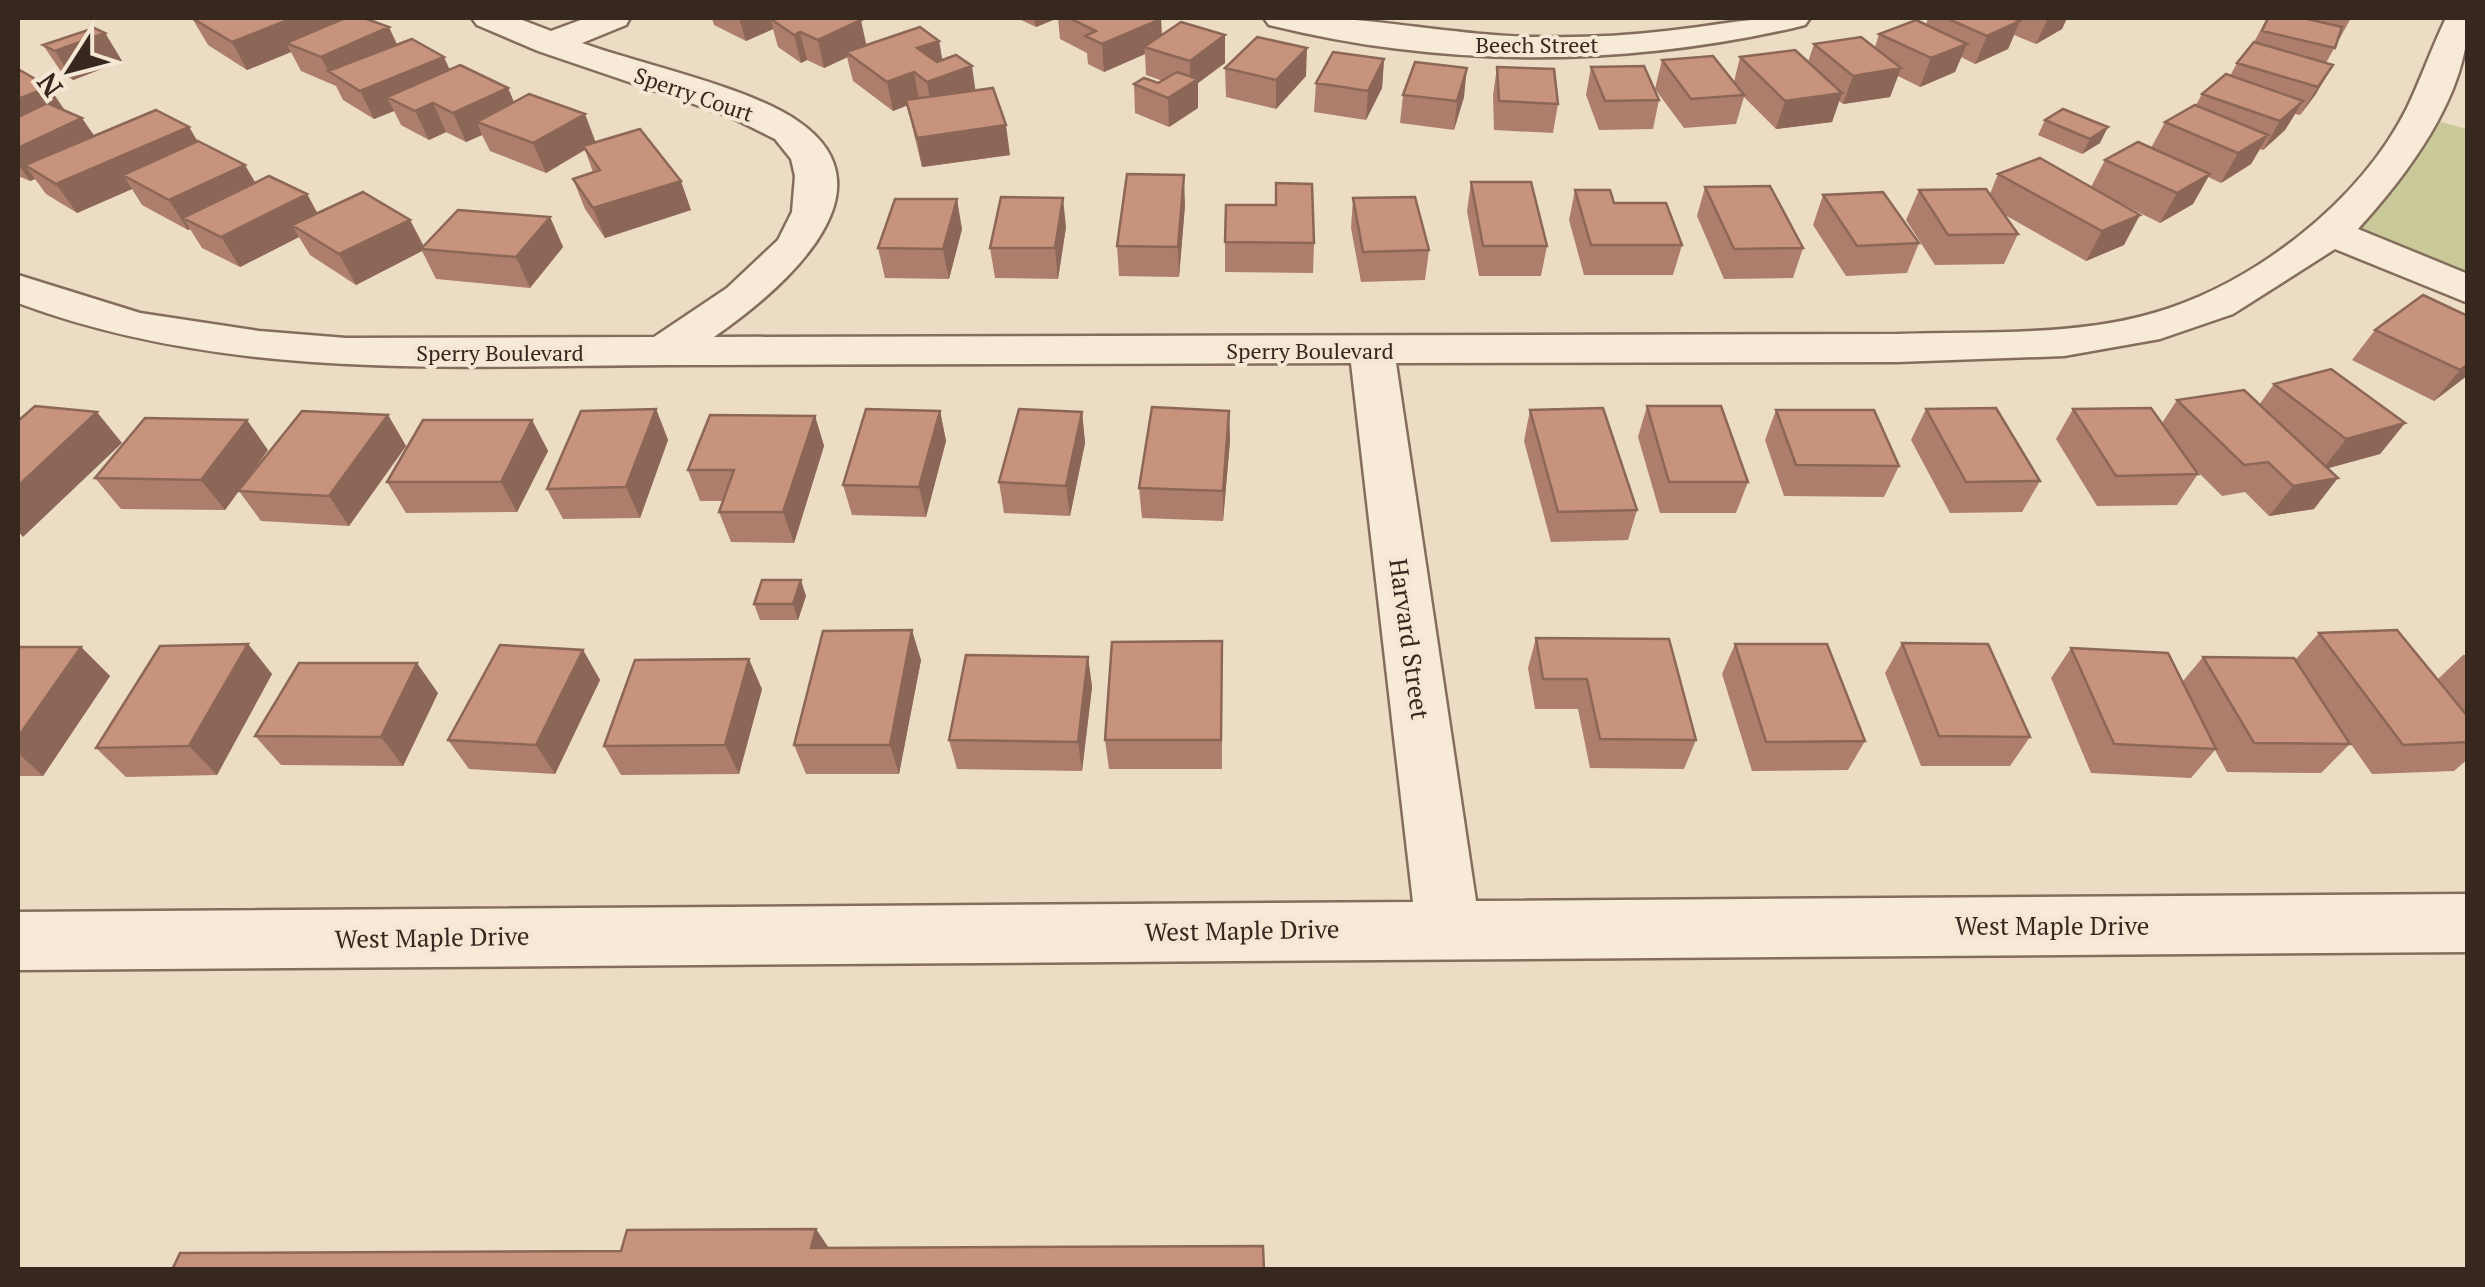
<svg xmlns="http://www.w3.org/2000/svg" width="2485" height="1287" viewBox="0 0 2485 1287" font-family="'PT Serif',serif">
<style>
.green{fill:#c9c999}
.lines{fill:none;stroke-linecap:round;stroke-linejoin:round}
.minor-casing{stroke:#856d5c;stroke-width:5}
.minor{fill:#f7ead7;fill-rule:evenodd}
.wall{fill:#ac7e6b}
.shaded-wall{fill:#8c6757}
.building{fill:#c8937c;stroke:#8c6757;stroke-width:2.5}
.labels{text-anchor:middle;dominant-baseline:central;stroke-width:8;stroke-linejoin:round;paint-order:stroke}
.far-street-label{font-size:22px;fill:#36281f;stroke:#f4e7d4}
.street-label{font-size:25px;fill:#36281f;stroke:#f4e7d4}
</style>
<rect width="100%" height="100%" fill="#ecdcc4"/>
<path class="green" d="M 2434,120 L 2467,129 L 2467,280 L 2354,231 Z"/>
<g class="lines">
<defs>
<path id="minor" d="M 472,18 L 517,18 L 551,31 L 586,18 L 630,18 L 626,25 L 582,43 C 643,65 750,87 799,122 C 901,193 773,296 714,337 L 1897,334 C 1981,331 2072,337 2154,313 C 2254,284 2360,202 2407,108 C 2421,79 2432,47 2446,18 L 2468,18 C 2468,95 2408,174 2358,229 L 2468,274 L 2468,303 L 2335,249 L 2233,314 L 2160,339 L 2064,356 L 1897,362 L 1396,363 L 1476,901 L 2468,894 L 2468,952 L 18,970 L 18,912 L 1413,902 L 1351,363 C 1124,364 897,364 669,365 C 450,366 227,381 18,303 L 18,275 L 140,313 L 259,331 L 346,338 L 654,337 L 727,288 L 778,240 L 792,212 L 795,176 L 791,159 L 775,139 L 729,116 L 538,51 L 477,25 Z
M 1264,18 C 1355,12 1446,36 1537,37 C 1580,38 1624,36 1666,31 C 1715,26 1761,15 1810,18 L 1805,25 L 1793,28 C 1620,67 1442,68 1269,25 Z"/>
</defs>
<use href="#minor" class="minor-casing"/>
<use href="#minor" class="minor"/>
</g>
<path class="wall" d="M 192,18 L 397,45 L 450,69 L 508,88 L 514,102 L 596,142 L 691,210 L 605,238 L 585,209 L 573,179 L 593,172 L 585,150 L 546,173 L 490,151 L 482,135 L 466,142 L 446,132 L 429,140 L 401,125 L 394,111 L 374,119 L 343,100 L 336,86 L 301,71 L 291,52 L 247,70 L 208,45 Z
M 712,18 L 856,18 L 866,46 L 939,41 L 942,60 L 976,90 L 1010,155 L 922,167 L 907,105 L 893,111 L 853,81 L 847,57 L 824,68 L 807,60 L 801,63 L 778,47 L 773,29 L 746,41 L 714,25 Z
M 1017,18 L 1058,18 L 1036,27 Z
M 1058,18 L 1159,18 L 1161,19 L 1162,35 L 1225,35 L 1225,63 L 1198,83 L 1198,108 L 1169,127 L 1135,113 L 1134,84 L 1158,83 L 1163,81 L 1146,75 L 1145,54 L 1104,72 L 1088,64 L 1087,53 L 1060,39 Z
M 1928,18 L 2067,18 L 2062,29 L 2036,44 L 2014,35 L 2008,49 L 1975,64 L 1961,57 L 1955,72 L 1920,87 L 1898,76 L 1890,97 L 1843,104 L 1839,101 L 1832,122 L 1776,129 L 1744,97 L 1736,124 L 1684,128 L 1655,89 L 1662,60 L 1734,82 L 1740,57 L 1808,62 L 1814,44 L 1875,47 L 1879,34 L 1926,25 Z
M 2267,18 L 2351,18 L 2326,63 L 2316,94 L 2300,115 L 2295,114 L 2285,130 L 2263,150 L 2260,149 L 2251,164 L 2221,183 L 2208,177 L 2193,204 L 2160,223 L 2120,203 L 2124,245 L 2086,261 L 2005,215 L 2018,234 L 2004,264 L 1935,265 L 1906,220 L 1919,190 L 1990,194 L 1998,174 L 2091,187 L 2105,160 L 2151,148 L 2165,122 L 2196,105 L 2202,94 L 2230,76 L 2237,63 L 2253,44 Z
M 105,33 L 122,61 L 73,80 L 62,73 L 43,45 Z
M 1384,59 L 1382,88 L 1366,120 L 1314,112 L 1316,83 Z
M 1497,67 L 1558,104 L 1553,133 L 1494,130 L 1493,95 Z
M 1591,67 L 1659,100 L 1653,129 L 1599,130 L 1586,95 Z
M 1225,68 L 1306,76 L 1276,109 L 1226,97 Z
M 18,69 L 94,135 L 189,127 L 198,142 L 255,183 L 307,194 L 318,214 L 410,220 L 424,246 L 550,217 L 563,247 L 530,288 L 436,279 L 422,251 L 356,285 L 310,255 L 299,237 L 240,267 L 202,248 L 190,229 L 188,230 L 142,205 L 132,189 L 77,213 L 46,194 L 35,179 L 30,181 L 18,176 Z
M 1403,95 L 1464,97 L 1454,130 L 1400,123 Z
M 2045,120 L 2100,143 L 2082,154 L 2038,135 Z
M 1471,182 L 1547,246 L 1541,276 L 1479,276 L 1467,211 Z
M 1276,183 L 1314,243 L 1313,273 L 1225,272 L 1225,242 L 1275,205 Z
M 1705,187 L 1803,248 L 1793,278 L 1724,279 L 1697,216 Z
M 1575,190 L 1614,203 L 1682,245 L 1673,275 L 1584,275 L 1569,220 Z
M 1823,195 L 1919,243 L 1907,273 L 1846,276 L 1813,225 Z
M 1353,198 L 1429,250 L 1425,280 L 1361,282 L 1351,228 Z
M 1185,205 L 1179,277 L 1119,276 L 1117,246 Z
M 1066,227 L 1058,279 L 995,278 L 990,248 Z
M 962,229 L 949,279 L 885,278 L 878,248 Z
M 2375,330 L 2468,375 L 2434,401 L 2352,360 Z
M 2274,384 L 2405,423 L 2380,454 L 2327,468 L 2314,509 L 2269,516 L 2245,492 L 2222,496 L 2192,466 L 2198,474 L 2177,505 L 2097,506 L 2056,439 L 2073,409 L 2162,423 L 2177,400 L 2259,405 Z
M 1647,406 L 1748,482 L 1736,513 L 1660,513 L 1638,437 Z
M 656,409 L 668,440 L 640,518 L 563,519 L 547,489 Z
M 1926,409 L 2040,481 L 2022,512 L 1950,513 L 1911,440 Z
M 1530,410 L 1637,510 L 1628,540 L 1551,542 L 1524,441 Z
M 1776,410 L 1899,466 L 1884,497 L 1784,496 L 1765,440 Z
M 940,411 L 946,441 L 926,517 L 852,515 L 843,485 Z
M 1229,411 L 1230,441 L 1223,521 L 1142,518 L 1139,488 Z
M 1082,412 L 1085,443 L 1070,516 L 1004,513 L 999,482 Z
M 388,415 L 406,446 L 349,526 L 261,521 L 239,491 L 225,510 L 121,509 L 95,478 L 268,450 L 242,486 Z
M 815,416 L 824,446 L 794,543 L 731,542 L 719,512 L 723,501 L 700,501 L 688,470 Z
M 532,420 L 548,451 L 517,512 L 406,513 L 387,482 Z
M 806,596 L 798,620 L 760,620 L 754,604 Z
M 2319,633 L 2437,680 L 2463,655 L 2468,655 L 2468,759 L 2454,771 L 2372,774 L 2341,730 L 2350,744 L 2321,773 L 2227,772 L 2215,750 L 2191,778 L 2091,773 L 2051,678 L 2071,648 L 2183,681 L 2203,657 L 2295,660 Z
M 1536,638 L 1696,740 L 1684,769 L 1590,768 L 1578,709 L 1535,709 L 1528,668 Z
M 1222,641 L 1222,769 L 1109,769 L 1105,740 Z
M 1902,643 L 2030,737 L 2010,766 L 1921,766 L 1885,673 Z
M 248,644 L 272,674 L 217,775 L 126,777 L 96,748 Z
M 1735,644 L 1865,741 L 1848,770 L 1752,771 L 1722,674 Z
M 18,647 L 81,647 L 110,676 L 43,776 L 18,776 Z
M 583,650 L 600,680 L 555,774 L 469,769 L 448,740 Z
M 1088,657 L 1092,687 L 1082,771 L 957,769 L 949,740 Z
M 921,660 L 899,774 L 806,774 L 794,745 Z
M 762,689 L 739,774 L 621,775 L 604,746 Z
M 438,693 L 403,766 L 281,765 L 255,736 Z"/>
<path class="shaded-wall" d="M 293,18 L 352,18 L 286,43 L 291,52 L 247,70 L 232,42 Z
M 739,18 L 800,18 L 771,19 L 773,29 L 746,41 Z
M 1034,18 L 1058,18 L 1036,27 Z
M 2048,18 L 2067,18 L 2062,29 L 2036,44 Z
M 1161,19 L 1162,47 L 1144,47 L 1145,54 L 1104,72 L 1102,44 Z
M 861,20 L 867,48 L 846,52 L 848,57 L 824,68 L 818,40 Z
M 2020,21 L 2008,49 L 1975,64 L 1987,36 Z
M 389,27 L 402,55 L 328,71 L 336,86 L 321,57 Z
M 800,32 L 807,60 L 801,63 L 794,35 Z
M 105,33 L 122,61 L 73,80 L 55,51 Z
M 1225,35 L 1225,63 L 1198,83 L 1198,108 L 1169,127 L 1168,98 L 1190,84 L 1190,61 Z
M 939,41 L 944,69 L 917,48 Z
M 1967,44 L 1955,72 L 1920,87 L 1931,58 Z
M 1307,48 L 1306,76 L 1276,109 L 1276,80 Z
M 444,57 L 457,86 L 387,97 L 394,111 L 374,119 L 360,91 Z
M 1384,59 L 1382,88 L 1366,120 L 1368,91 Z
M 2333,65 L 2316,94 L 2300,115 L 2318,87 Z
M 972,66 L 976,94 L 932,111 L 927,82 Z
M 1467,68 L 1464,97 L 1454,130 L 1457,101 Z
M 1901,68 L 1890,97 L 1843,104 L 1853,76 Z
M 914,72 L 919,101 L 893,111 L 887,82 Z
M 49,87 L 68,115 L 18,136 L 18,99 Z
M 508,88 L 520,117 L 477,122 L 482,135 L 466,142 L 453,113 Z
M 1842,93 L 1832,122 L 1776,129 L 1785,101 Z
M 2303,101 L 2285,130 L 2263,150 L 2280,121 Z
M 433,103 L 446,132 L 429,140 L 415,111 Z
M 585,114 L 596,143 L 546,173 L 533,143 Z
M 82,118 L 102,147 L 25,165 L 35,179 L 30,181 L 18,164 L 18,148 Z
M 1006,125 L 1010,155 L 922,167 L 917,138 Z
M 189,127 L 206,156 L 123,175 L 132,189 L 77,213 L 56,184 Z
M 2108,127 L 2100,143 L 2082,154 L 2090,139 Z
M 2268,135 L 2251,164 L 2221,183 L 2238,153 Z
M 245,165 L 262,194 L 183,218 L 190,229 L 188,230 L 169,200 Z
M 2210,174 L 2193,204 L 2160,223 L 2177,193 Z
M 1184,175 L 1185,205 L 1179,277 L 1178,247 Z
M 681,181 L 691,210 L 605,238 L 593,208 Z
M 307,194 L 323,224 L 292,225 L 299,237 L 240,267 L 221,237 Z
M 1063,198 L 1066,227 L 1058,279 L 1055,248 Z
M 957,199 L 962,229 L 949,279 L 943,249 Z
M 2140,215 L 2124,245 L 2086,261 L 2102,231 Z
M 550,217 L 563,247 L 530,288 L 516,257 Z
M 410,220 L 425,250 L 421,249 L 422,251 L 356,285 L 339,254 Z
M 2468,364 L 2468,375 L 2434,401 L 2460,370 Z
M 656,409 L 668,440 L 640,518 L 626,487 Z
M 940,411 L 946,441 L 926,517 L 919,487 Z
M 1229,411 L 1230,441 L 1223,521 L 1223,491 Z
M 97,412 L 122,443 L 23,537 L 18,531 L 18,486 Z
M 1082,412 L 1085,443 L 1070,516 L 1066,486 Z
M 388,415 L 406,446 L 349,526 L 329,496 Z
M 815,416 L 824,446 L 794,543 L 783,512 Z
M 247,420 L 268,450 L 225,510 L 201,480 Z
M 532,420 L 548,451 L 517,512 L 501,482 Z
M 2405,423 L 2380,454 L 2322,470 L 2346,439 Z
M 2338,478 L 2314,509 L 2269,516 L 2293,486 Z
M 801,580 L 806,596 L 798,620 L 793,604 Z
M 912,630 L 921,660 L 899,774 L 890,745 Z
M 248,644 L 272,674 L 217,775 L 189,746 Z
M 81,647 L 110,676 L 43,776 L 18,753 L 18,737 Z
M 583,650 L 600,680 L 555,774 L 536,745 Z
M 1088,657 L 1092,687 L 1082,771 L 1078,742 Z
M 749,659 L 762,689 L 739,774 L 725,745 Z
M 417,663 L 438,693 L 403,766 L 381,737 Z
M 816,1229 L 835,1257 L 811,1248 Z"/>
<path class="building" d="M 192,18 L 293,18 L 232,42 Z
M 345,18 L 364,18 L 389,27 L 321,57 L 286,43 Z
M 775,18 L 856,18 L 861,20 L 818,40 L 800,32 L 794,35 L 771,19 Z
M 1069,18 L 1159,18 L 1161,19 L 1102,44 L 1085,36 L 1096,31 Z
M 1946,18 L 2012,18 L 2020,21 L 1987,36 Z
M 2268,18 L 2303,18 L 2342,27 L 2335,48 L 2262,31 Z
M 1916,20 L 1967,44 L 1931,58 L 1879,34 Z
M 1181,22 L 1225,35 L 1190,61 L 1144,47 Z
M 920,27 L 939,41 L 917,48 L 937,62 L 956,55 L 972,66 L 927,82 L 914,72 L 887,82 L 846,52 Z
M 94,28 L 105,33 L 55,51 L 43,45 Z
M 1257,37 L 1307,48 L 1276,80 L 1225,68 Z
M 1861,37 L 1901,68 L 1853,76 L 1814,44 Z
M 412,39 L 444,57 L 360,91 L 328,71 Z
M 2254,42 L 2333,65 L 2318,87 L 2237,63 Z
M 1795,50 L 1842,93 L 1785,101 L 1740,57 Z
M 1333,52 L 1384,59 L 1368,91 L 1316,83 Z
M 1713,56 L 1744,95 L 1691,99 L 1662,60 Z
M 1415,62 L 1467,68 L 1457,101 L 1403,95 Z
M 460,65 L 508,88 L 453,113 L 433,103 L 415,111 L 387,97 Z
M 1644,66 L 1659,100 L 1605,101 L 1591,67 Z
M 1497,67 L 1554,69 L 1558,104 L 1499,101 Z
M 18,69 L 49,87 L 18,99 Z
M 1177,72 L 1198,79 L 1168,98 L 1134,84 L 1144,78 L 1158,83 Z
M 2226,74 L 2303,101 L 2280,121 L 2202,94 Z
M 993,88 L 1006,125 L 917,138 L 906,100 Z
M 529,94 L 585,114 L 533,143 L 477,122 Z
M 47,103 L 82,118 L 18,148 L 18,117 Z
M 2195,105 L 2268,135 L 2238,153 L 2165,122 Z
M 2063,109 L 2108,127 L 2090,139 L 2045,120 Z
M 156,110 L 189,127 L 56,184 L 25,165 Z
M 640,129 L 681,181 L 593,208 L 573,179 L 600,170 L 583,146 Z
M 198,141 L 245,165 L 169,200 L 123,175 Z
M 2138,142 L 2210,174 L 2177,193 L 2105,160 Z
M 2040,158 L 2140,215 L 2102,231 L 1998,174 Z
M 1127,174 L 1184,175 L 1178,247 L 1117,246 Z
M 269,176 L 307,194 L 221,237 L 183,218 Z
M 1471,182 L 1531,182 L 1547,246 L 1483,246 Z
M 1276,183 L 1312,184 L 1314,243 L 1225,242 L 1226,205 L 1276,205 Z
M 1770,186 L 1803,248 L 1734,249 L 1705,187 Z
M 1986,189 L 2018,234 L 1948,235 L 1919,190 Z
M 1575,190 L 1610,190 L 1614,203 L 1666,203 L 1682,245 L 1591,245 Z
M 363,192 L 410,220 L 339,254 L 292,225 Z
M 1883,192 L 1919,243 L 1857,246 L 1823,195 Z
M 1001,197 L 1063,198 L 1055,248 L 990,248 Z
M 1415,197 L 1429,250 L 1363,252 L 1353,198 Z
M 895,199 L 957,199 L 943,249 L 878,248 Z
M 458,210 L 550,217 L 516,257 L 421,249 Z
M 2423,295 L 2468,316 L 2468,364 L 2460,370 L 2375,330 Z
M 2331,369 L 2405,423 L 2346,439 L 2274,384 Z
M 2244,390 L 2338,478 L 2293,486 L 2268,462 L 2244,465 L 2177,400 Z
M 35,406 L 97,412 L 18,486 L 18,421 Z
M 1647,406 L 1721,406 L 1748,482 L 1669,482 Z
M 1152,407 L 1229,411 L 1223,491 L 1139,488 Z
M 1603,408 L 1637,510 L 1558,512 L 1530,410 Z
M 1996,408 L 2040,481 L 1966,482 L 1926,409 Z
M 2151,408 L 2198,474 L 2116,476 L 2073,409 Z
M 656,409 L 626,487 L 547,489 L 581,411 Z
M 866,409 L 940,411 L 919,487 L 843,485 Z
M 1019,409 L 1082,412 L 1066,486 L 999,482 Z
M 1776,410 L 1874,410 L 1899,466 L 1796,465 Z
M 302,411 L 388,415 L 329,496 L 238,491 Z
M 710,415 L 815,416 L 783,512 L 719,512 L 734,470 L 688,470 Z
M 145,418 L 247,420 L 201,480 L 95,478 Z
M 423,420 L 532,420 L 501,482 L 387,482 Z
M 762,580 L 801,580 L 793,604 L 754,604 Z
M 912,630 L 890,745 L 794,745 L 823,631 Z
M 2397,630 L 2468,717 L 2468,742 L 2403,745 L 2319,633 Z
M 1536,638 L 1669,639 L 1696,740 L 1600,739 L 1587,679 L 1543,679 Z
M 1222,641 L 1221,740 L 1105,740 L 1112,642 Z
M 1902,643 L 1988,644 L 2030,737 L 1939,736 Z
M 248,644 L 189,746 L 96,748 L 160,646 Z
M 1735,644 L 1827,644 L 1865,741 L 1766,742 Z
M 500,645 L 583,650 L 536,745 L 448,740 Z
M 18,647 L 81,647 L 18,737 Z
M 2071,648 L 2168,653 L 2216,749 L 2114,744 Z
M 966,655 L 1088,657 L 1078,742 L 949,740 Z
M 2203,657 L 2294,658 L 2350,744 L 2254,743 Z
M 749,659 L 725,745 L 604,746 L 635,660 Z
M 299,663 L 417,663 L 381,737 L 255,736 Z
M 816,1229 L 811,1248 L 1263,1246 L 1264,1270 L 172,1270 L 180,1253 L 621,1251 L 627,1230 Z"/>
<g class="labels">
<g class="far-street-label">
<text x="1537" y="44">Beech Street</text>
<text transform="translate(694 94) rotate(19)">Sperry Court</text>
<text x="1310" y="350">Sperry Boulevard</text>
<text x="500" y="352">Sperry Boulevard</text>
</g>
<g class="street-label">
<text transform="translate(1410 639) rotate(82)">Harvard Street</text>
<text x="2052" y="925">West Maple Drive</text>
<text transform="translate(1242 930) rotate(-1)">West Maple Drive</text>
<text transform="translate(432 937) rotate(-1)">West Maple Drive</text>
</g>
</g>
<rect width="2485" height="1287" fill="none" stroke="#36281f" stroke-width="40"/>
<g transform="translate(70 70) rotate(234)" stroke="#f4e7d4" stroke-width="8" paint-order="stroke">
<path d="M0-8L18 38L0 25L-18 38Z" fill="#36281f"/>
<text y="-15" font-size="28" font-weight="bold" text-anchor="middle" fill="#36281f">N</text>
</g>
</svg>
